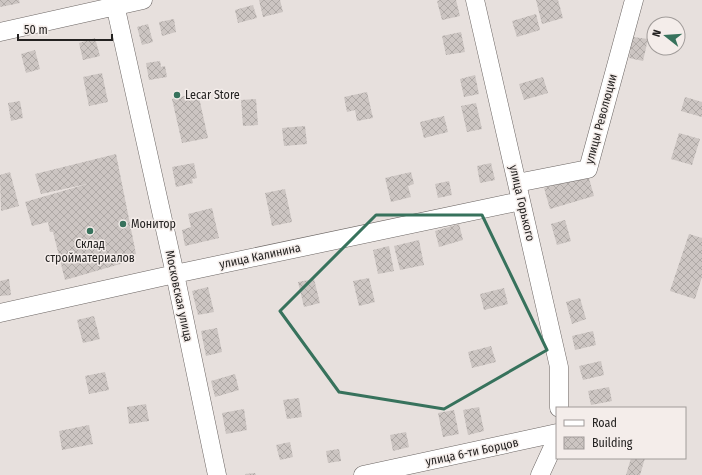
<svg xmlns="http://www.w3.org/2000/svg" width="702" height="475" viewBox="0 0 702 475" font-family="'Fira Sans Condensed',sans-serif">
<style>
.building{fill:url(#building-cross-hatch)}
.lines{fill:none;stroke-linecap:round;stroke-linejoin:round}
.minor-casing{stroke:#6c6664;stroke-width:19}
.minor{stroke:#fff;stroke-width:18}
.marked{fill:none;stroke:#37725c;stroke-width:3;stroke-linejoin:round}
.poi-dot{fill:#37725c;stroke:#f4edea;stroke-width:1.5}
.labels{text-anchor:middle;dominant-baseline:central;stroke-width:3;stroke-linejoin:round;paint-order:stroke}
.poi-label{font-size:12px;fill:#242221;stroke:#f4edea;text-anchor:start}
.street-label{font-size:12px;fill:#242221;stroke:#f4edea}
</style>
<defs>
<pattern id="building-cross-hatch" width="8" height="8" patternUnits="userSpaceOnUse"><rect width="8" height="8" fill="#ccc5c2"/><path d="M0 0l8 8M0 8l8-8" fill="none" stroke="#afa9a6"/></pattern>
</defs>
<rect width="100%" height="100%" fill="#e7e0dd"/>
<path class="building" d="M 0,0 L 19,0 L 20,3 L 0,7 Z
M 259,0 L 280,0 L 283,12 L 263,17 Z
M 440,0 L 456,0 L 460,16 L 442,20 L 437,1 Z
M 536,0 L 558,0 L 563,18 L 542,24 Z
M 253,5 L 257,18 L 238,23 L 235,10 Z
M 536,14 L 540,30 L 517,37 L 512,21 Z
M 174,19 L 176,32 L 162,36 L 159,22 Z
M 148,24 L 153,42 L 142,45 L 137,27 Z
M 461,32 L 465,52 L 446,55 L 442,36 Z
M 633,37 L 648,39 L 643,61 L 629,58 Z
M 95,38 L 100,56 L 83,60 L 79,43 Z
M 35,50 L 40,69 L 26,73 L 21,54 Z
M 160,61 L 161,67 L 165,66 L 167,77 L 149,80 L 146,63 Z
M 102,73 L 108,102 L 89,106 L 83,77 Z
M 475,75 L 479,94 L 464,97 L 460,79 Z
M 543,77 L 548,93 L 524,100 L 519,84 Z
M 367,92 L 373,118 L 357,121 L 355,110 L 347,112 L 344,97 Z
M 198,93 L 208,138 L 182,143 L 172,99 Z
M 685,97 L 702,102 L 702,117 L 681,111 Z
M 256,99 L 258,125 L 243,126 L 241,100 Z
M 20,101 L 23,118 L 11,121 L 8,103 Z
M 476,103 L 482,129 L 467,132 L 461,106 Z
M 444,116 L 448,132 L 424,138 L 420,122 Z
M 305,126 L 307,144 L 284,146 L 282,128 Z
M 679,133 L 700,139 L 692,165 L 671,159 Z
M 116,154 L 136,254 L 126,256 L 127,262 L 65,280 L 53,232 L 50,232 L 48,222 L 32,226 L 25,202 L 87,184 L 41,194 L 35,174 Z
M 194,163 L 197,178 L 192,179 L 193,183 L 176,187 L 172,167 Z
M 491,163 L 495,180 L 480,183 L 477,166 Z
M 10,172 L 19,206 L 1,211 L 0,175 Z
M 411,172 L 414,184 L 408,186 L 411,197 L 391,202 L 385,178 Z
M 588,175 L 594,196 L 550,209 L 544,188 Z
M 449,181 L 452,195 L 438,198 L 435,184 Z
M 285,189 L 292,222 L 272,226 L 265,193 Z
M 212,208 L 219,238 L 185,246 L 182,230 L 191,227 L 188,214 Z
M 565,220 L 571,241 L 557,245 L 551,224 Z
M 459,224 L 463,240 L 439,247 L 435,231 Z
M 689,234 L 702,238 L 702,277 L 695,299 L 670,291 Z
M 419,240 L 424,265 L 400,270 L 394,246 Z
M 389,246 L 394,271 L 378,274 L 373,250 Z
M 369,278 L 375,302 L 359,306 L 353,281 Z
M 9,279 L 11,295 L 0,296 L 0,281 Z
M 314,279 L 320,303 L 304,307 L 298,282 Z
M 208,287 L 214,312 L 198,315 L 192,291 Z
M 504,288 L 508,304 L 484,310 L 480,294 Z
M 580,298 L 586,319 L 572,324 L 566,302 Z
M 94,316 L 100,339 L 83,343 L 77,320 Z
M 217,328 L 222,352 L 206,356 L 201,331 Z
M 593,331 L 596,345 L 575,350 L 572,336 Z
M 491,346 L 496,362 L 472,368 L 468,352 Z
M 601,361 L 604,375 L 583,380 L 579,366 Z
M 105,372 L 109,390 L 89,394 L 85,376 Z
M 235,374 L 239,390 L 215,397 L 211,381 Z
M 609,387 L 612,401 L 591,405 L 588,391 Z
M 299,398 L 302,417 L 287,419 L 283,400 Z
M 146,404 L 149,421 L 129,424 L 127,407 Z
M 479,407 L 484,431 L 468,435 L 463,410 Z
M 244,409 L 247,430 L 226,434 L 222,413 Z
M 454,410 L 459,434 L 443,437 L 438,413 Z
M 89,425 L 93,444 L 62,450 L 59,431 Z
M 406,432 L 409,447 L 393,451 L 390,435 Z
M 290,442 L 293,457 L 280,460 L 276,445 Z
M 339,449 L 341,461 L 328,463 L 326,451 Z
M 631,458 L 645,458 L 640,475 L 626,475 Z
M 255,473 L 256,475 L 246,475 L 245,474 Z"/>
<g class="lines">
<defs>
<path id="minor" d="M 114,0 L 175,274 L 217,475
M 475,0 L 559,367 L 559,408
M 0,32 L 143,0
M 517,183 L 588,169 L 634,0
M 0,313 L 175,274 L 521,201
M 363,475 L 557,433
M 540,475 L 557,438"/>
</defs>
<use href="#minor" class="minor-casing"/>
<use href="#minor" class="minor"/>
</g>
<path class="marked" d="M 376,215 L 482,215 L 547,350 L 444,409 L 339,392 L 280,311 Z"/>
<g class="poi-dot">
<circle cx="177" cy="95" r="4"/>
<circle cx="123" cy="224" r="4"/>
<circle cx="90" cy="231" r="4"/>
</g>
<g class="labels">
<g class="poi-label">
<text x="185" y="95">Lecar Store</text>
<text x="131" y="224">Монитор</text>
<text x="90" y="244" text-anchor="middle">Склад<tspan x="90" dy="14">стройматериалов</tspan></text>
</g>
<g class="street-label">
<text transform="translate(601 119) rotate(-75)">улицы Революции</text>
<text transform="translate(522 203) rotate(77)">улица Горького</text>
<text transform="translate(260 256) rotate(-12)">улица Калинина</text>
<text transform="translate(179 296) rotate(78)">Московская улица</text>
<text transform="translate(472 452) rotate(-12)">улица 6-ти Борцов</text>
</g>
</g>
<rect x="556" y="407" width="130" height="52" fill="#f4edea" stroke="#a19c9a"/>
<rect x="564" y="420" width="20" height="6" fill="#ffffff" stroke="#a19c9a"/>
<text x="592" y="427" font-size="12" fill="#242221">Road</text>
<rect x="564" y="437" width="20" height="12" fill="url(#building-cross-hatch)" stroke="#a19c9a"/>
<text x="592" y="447" font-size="12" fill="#242221">Building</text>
<g transform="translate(666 36) rotate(287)"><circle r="19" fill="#f4edea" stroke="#a19c9a"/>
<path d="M0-3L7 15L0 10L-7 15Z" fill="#37725c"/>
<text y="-6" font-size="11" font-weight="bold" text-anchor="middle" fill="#242221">N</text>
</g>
<path d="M18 34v6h94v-6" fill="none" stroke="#242221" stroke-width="2"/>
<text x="24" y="34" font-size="12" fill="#242221" stroke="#f4edea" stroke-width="3" paint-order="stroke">50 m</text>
</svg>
